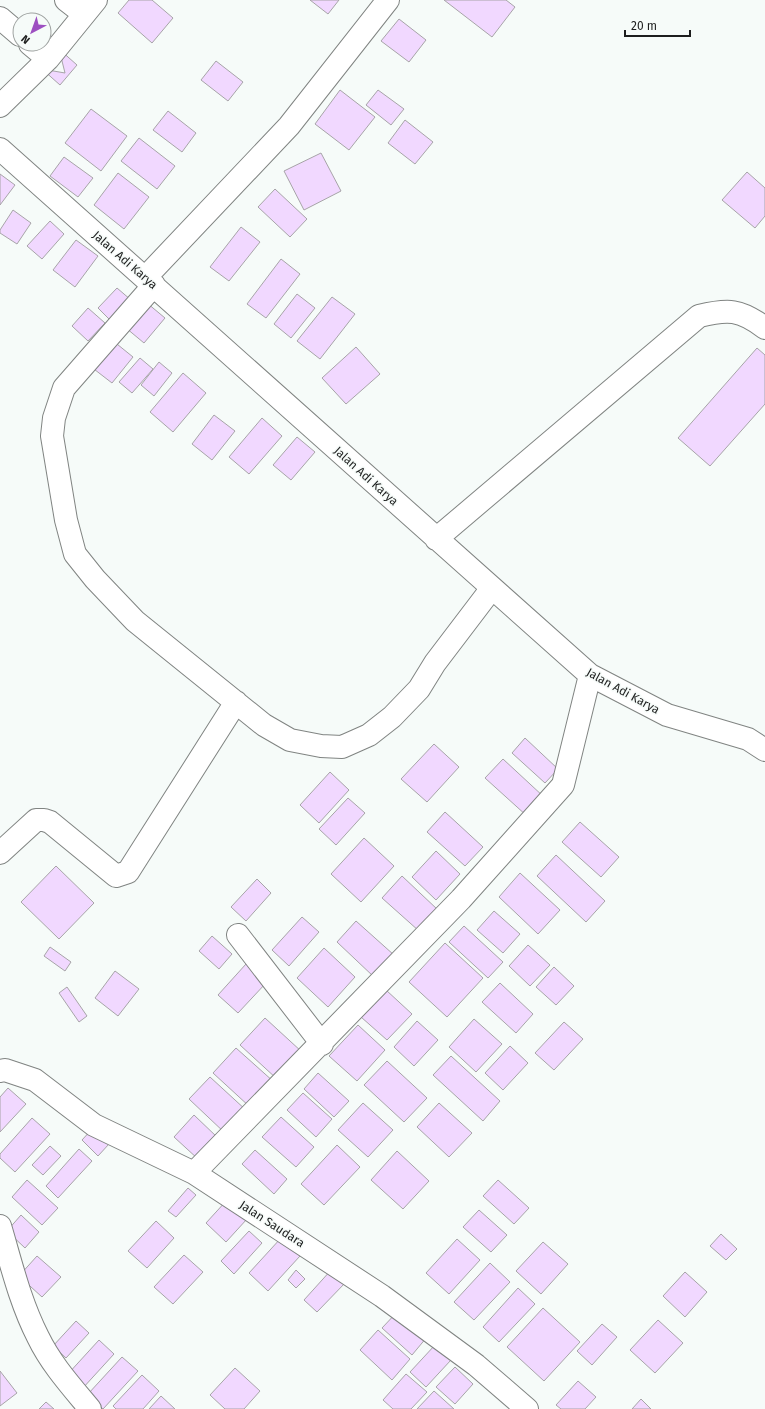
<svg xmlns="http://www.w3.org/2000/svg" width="765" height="1409" viewBox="0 0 765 1409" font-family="'Fira Sans',sans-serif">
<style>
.building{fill:#f1d8ff;stroke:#a7a4a8}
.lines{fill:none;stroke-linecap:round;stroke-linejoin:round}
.minor-casing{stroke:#808482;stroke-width:24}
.minor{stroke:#fff;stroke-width:22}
.labels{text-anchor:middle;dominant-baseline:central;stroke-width:3;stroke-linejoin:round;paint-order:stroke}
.street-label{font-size:12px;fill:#1d1e1e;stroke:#f6fbf9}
</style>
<rect width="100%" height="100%" fill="#f6fbf9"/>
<path class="building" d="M 129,0 L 152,0 L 173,18 L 152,43 L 118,13 Z
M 310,0 L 339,0 L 328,14 Z
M 444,0 L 506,0 L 515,7 L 492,37 Z
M 399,19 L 426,40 L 409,62 L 381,41 Z
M 59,49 L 77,65 L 60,85 L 42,69 L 65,73 Z
M 216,61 L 243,82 L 228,101 L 201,80 Z
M 340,90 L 375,117 L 349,150 L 315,124 Z
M 378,90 L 404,109 L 391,125 L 366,105 Z
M 91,109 L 127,136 L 101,171 L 65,143 Z
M 168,111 L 196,133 L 182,152 L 153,130 Z
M 405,120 L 433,142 L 415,164 L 388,143 Z
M 139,138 L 175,166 L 157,189 L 121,161 Z
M 321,153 L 341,191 L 304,210 L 284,171 Z
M 64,157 L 93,178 L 78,197 L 50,176 Z
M 747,172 L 765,188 L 765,216 L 755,228 L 722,200 Z
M 118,173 L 149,197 L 124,229 L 94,205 Z
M 0,174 L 15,185 L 0,205 Z
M 275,189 L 307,219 L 290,237 L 258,207 Z
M 13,210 L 31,223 L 17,244 L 0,233 L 0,230 Z
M 50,221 L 64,234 L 42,259 L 27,246 Z
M 241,227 L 260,242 L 229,281 L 210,267 Z
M 76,240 L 98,256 L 75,287 L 53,270 Z
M 281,259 L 300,274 L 266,318 L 247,304 Z
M 117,288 L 131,300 L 111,321 L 98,308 Z
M 297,294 L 315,308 L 291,338 L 274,324 Z
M 332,297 L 355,314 L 320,359 L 297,341 Z
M 147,303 L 165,318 L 144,343 L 126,328 Z
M 88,308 L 105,323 L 88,341 L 72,326 Z
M 112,340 L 133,357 L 112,383 L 90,366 Z
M 356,347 L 380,374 L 346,404 L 322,378 Z
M 757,348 L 765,355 L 765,404 L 710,466 L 678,438 Z
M 140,358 L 153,369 L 132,393 L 119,382 Z
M 159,362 L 172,373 L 154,396 L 141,385 Z
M 183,373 L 206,393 L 173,432 L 150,412 Z
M 214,415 L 235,431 L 212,460 L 192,444 Z
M 262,418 L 282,436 L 249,474 L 229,457 Z
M 297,437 L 315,452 L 291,480 L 273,465 Z
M 525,738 L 558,769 L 545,783 L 512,753 Z
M 434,744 L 459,767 L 427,802 L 401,779 Z
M 503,759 L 544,797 L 527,816 L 485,778 Z
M 330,772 L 349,790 L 319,823 L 300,805 Z
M 348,798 L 365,813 L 336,845 L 319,829 Z
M 445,812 L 483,847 L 465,866 L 427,832 Z
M 580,822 L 619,857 L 601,877 L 562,842 Z
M 364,838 L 394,866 L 361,902 L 331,874 Z
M 436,851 L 460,874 L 436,900 L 412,877 Z
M 556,855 L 605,901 L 586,922 L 537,876 Z
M 56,866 L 94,903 L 59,939 L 21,902 Z
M 520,873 L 560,910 L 538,934 L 499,897 Z
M 402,876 L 438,910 L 419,931 L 382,898 Z
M 257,879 L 271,893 L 246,921 L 231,907 Z
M 494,911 L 520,934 L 503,953 L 477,930 Z
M 302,917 L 319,932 L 289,966 L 272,950 Z
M 356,921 L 394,955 L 374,977 L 337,942 Z
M 464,926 L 503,962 L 488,978 L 449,942 Z
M 212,936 L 232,954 L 219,969 L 199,951 Z
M 445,943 L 483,978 L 447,1017 L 409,982 Z
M 528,945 L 550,965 L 530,986 L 509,966 Z
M 50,947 L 71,962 L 65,971 L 44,956 Z
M 324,948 L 355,977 L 328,1007 L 297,978 Z
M 246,964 L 266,983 L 238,1013 L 218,995 Z
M 554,967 L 574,986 L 556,1005 L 536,987 Z
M 115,971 L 139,989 L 118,1016 L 95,998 Z
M 500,983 L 533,1014 L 516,1033 L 482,1002 Z
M 67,987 L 87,1016 L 79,1022 L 59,993 Z
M 386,990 L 412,1014 L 387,1040 L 361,1017 Z
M 265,1018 L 302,1052 L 277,1079 L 240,1045 Z
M 474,1019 L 502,1044 L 476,1072 L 449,1047 Z
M 417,1021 L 438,1040 L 414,1066 L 394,1047 Z
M 564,1022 L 583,1039 L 554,1070 L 535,1053 Z
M 358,1025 L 385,1050 L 357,1081 L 329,1056 Z
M 510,1046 L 528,1063 L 503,1090 L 485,1073 Z
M 236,1048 L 274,1082 L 250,1107 L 213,1073 Z
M 451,1056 L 500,1101 L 483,1121 L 433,1075 Z
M 387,1061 L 427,1098 L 404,1122 L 364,1085 Z
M 318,1073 L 349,1101 L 334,1117 L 304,1089 Z
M 210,1077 L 247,1111 L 226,1134 L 189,1099 Z
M 8,1088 L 26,1104 L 0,1132 L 0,1097 Z
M 303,1093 L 332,1119 L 316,1137 L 287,1110 Z
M 363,1103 L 393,1130 L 368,1157 L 338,1130 Z
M 439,1103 L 472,1133 L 449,1157 L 417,1127 Z
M 194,1115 L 218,1138 L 198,1159 L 174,1137 Z
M 281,1117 L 314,1147 L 296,1167 L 262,1137 Z
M 32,1118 L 50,1134 L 15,1172 L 0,1158 L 0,1154 Z
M 93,1128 L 109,1144 L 98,1156 L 82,1140 Z
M 337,1145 L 360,1167 L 324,1205 L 301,1184 Z
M 50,1146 L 61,1156 L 43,1175 L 32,1165 Z
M 79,1149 L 92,1161 L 58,1198 L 46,1186 Z
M 255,1150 L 287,1179 L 274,1194 L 242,1164 Z
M 397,1151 L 429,1181 L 403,1209 L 371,1180 Z
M 27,1180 L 58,1208 L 42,1225 L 12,1197 Z
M 498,1180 L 529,1208 L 514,1224 L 483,1196 Z
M 188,1188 L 196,1195 L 176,1217 L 168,1211 Z
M 227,1200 L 247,1219 L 226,1242 L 206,1223 Z
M 479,1210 L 507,1235 L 491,1252 L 463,1227 Z
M 21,1215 L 39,1232 L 25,1248 L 7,1231 Z
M 156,1221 L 174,1238 L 147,1268 L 128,1251 Z
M 249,1231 L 262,1243 L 234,1274 L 221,1261 Z
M 721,1234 L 737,1249 L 726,1260 L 710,1246 Z
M 281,1238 L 300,1256 L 268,1291 L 249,1273 Z
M 457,1239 L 480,1260 L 449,1294 L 426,1273 Z
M 543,1242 L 568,1264 L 541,1294 L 516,1271 Z
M 184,1255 L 203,1272 L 173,1304 L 154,1287 Z
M 37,1256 L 61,1277 L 42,1297 L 19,1276 Z
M 490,1263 L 510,1282 L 474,1320 L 454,1302 Z
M 332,1269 L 346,1282 L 317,1312 L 304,1300 Z
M 296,1270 L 305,1279 L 296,1288 L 288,1280 Z
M 685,1272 L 707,1292 L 685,1317 L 663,1296 Z
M 518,1288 L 535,1304 L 499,1342 L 483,1327 Z
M 543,1308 L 580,1342 L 544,1381 L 507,1347 Z
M 398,1311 L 427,1337 L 412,1355 L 382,1328 Z
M 658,1320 L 683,1343 L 655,1373 L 630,1350 Z
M 76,1321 L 89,1333 L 66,1358 L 53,1346 Z
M 602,1324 L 617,1337 L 592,1365 L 577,1351 Z
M 378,1330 L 410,1359 L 392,1380 L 360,1350 Z
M 99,1340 L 114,1354 L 82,1389 L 67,1375 Z
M 435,1345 L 451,1360 L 426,1387 L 410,1372 Z
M 122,1357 L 138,1371 L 103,1409 L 88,1394 Z
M 455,1367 L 473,1384 L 455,1404 L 436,1387 Z
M 235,1368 L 260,1391 L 244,1409 L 225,1409 L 210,1395 Z
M 0,1371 L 17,1393 L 0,1406 Z
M 406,1374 L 427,1392 L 411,1409 L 393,1409 L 383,1400 Z
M 142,1375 L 159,1391 L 143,1409 L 116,1409 L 113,1406 Z
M 578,1381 L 596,1397 L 585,1409 L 561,1409 L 556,1405 Z
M 434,1391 L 454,1409 L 417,1409 Z
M 161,1396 L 175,1409 L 149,1409 Z
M 641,1399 L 651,1409 L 632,1409 Z
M 46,1402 L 54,1409 L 39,1409 Z"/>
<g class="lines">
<defs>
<path id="minor" d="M 66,0 L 84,14
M 0,18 L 20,35
M 30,44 L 48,59
M 0,106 L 48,59 L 96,0
M 0,149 L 590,675 L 667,715 L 748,739 L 765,750
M 145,278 L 289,126 L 388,0
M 154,285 L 64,388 L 54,418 L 52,436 L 66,520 L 75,554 L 95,579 L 135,621 L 264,725 L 290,740 L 321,746 L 342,747 L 369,735 L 392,717 L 419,689 L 435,663 L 492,588
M 436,539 L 699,316 C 728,309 740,309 765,328
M 0,853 L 36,820 L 44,820 L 50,822 L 116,876 L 128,872 L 236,702
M 238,935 L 322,1044
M 0,1071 L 5,1070 L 35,1080 L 94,1125 L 194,1173 L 382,1296 L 476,1365 L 527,1409
M 194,1173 L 461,899 L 563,785 L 590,675
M 0,1226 C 11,1263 20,1302 38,1337 C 51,1364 71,1386 90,1409"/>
</defs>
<use href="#minor" class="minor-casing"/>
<use href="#minor" class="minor"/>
</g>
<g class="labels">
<g class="street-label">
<text transform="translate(125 260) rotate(41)">Jalan Adi Karya</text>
<text transform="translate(366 476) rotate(42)">Jalan Adi Karya</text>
<text transform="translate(623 691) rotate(29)">Jalan Adi Karya</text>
<text transform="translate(272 1224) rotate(33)">Jalan Saudara</text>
</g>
</g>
<g transform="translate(32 32) rotate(221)"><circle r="19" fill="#f6fbf9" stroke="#9fa3a1"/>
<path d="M0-3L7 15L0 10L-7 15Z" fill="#9d4fc1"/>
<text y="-6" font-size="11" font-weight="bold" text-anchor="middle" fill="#1d1e1e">N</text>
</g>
<path d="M625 30v6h65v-6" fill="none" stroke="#1d1e1e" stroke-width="2"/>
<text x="631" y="30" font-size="12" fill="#1d1e1e" stroke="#f6fbf9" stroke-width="3" paint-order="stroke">20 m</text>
</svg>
